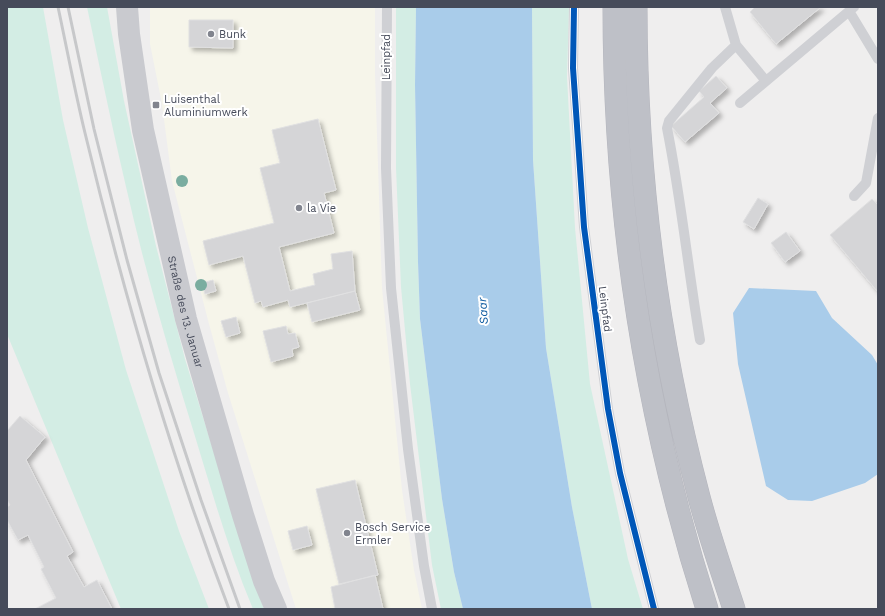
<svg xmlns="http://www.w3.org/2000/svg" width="885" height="616" viewBox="0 0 885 616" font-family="'Work Sans',sans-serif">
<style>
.commercial{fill:#f6f5ea}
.green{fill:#d3ede4}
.water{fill:#a9ccea}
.building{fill:#d5d5d7;stroke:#e0e0e1;filter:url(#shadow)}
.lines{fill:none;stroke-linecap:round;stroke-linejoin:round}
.highway-casing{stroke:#b4b5bd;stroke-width:23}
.lane{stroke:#cfd0d4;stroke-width:10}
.primary{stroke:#c9cacf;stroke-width:22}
.highway{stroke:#bec0c7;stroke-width:22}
.rail{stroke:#c7c8ca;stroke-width:3}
.cycleway-casing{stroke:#fff;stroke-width:8}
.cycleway{stroke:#0057b8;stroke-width:6}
.tree{fill:#7aada0}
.poi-dot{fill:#81848e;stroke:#fff;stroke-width:1.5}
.labels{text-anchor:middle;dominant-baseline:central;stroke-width:4;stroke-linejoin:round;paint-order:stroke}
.poi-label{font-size:11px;fill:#464b5a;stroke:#fff;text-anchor:start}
.street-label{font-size:11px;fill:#464b5a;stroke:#fff}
.water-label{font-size:12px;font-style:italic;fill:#115ea2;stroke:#fff}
</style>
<defs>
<filter id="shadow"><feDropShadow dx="3.5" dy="3.5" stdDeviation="2" flood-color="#0004"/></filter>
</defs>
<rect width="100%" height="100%" fill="#efeeee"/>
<path class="commercial" d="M 150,7 L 375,7 L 375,74 L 382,288 L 402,490 L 414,570 L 422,609 L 296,609 L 228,393 L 209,324 L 172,181 L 162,104 L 150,44 Z"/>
<path class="green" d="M 7,7 L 43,7 L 63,120 L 88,228 L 126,370 L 179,531 L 209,609 L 121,609 L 7,334 Z
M 87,7 L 107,7 L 124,101 L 156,246 L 185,359 L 253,579 L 264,609 L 253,609 C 229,552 212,492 194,433 C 175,372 157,311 141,249 C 121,169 104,88 87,7 Z
M 396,7 L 416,7 L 415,85 L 418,262 L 420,319 L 442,499 L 454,572 L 463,609 L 441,609 L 432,565 L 410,384 L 401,287 L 396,168 Z
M 532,7 L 569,7 L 567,77 L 575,228 L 590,384 L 628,559 L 643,609 L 592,609 L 572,507 L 546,348 L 533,160 Z"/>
<path class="water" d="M 416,7 L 532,7 L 533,160 L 546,348 L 572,507 L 592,609 L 463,609 L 454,572 L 442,499 L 420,319 L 418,262 L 415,85 Z
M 749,288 L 816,291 L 832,318 L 872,355 L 878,365 L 878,474 L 865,483 L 812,501 L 788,500 L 766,486 L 738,364 L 733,313 Z"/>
<path class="building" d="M 755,7 L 821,7 L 776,44 L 750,12 Z
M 189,20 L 233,20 L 233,48 L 189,47 Z
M 716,76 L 727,88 L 710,103 L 719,113 L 685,142 L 671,126 L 704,97 L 699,91 Z
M 318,119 L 336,190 L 324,193 L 334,233 L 279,247 L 290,291 L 315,285 L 313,274 L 333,269 L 331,254 L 352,251 L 355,291 L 290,307 L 288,300 L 263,307 L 261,301 L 255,303 L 243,256 L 209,265 L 203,241 L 274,223 L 260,168 L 280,163 L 272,130 Z
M 758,198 L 768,204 L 754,229 L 743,222 Z
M 872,199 L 878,205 L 878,292 L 830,235 Z
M 786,232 L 800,251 L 785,262 L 771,243 Z
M 213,280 L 216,291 L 205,294 L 202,283 Z
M 355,291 L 360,310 L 312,322 L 307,303 Z
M 236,317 L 240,333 L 226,337 L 221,321 Z
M 286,326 L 288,334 L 295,333 L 299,347 L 292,349 L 293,356 L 271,362 L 263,331 Z
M 20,416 L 45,437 L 26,460 L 73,552 L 67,556 L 84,587 L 97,580 L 112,609 L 35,609 L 56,598 L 41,569 L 44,567 L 28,535 L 18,540 L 7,520 L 7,507 L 10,505 L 7,500 L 7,431 Z
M 355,480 L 378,575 L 339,584 L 316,489 Z
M 307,526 L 312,545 L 293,550 L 288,531 Z
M 375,575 L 383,609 L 335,609 L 331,587 Z"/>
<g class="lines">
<defs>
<path id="highway" d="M 614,7 C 614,210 645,415 707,609
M 636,7 C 636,172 657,338 699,497 C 709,535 722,572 734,609"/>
</defs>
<use href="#highway" class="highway-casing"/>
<path class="lane" d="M 387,7 L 386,168 L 391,288 L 408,449 L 424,566 L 432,609
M 574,7 L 573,68 L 584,227 L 608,409 L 620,473 L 654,609
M 725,7 L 736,45 L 766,81
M 849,11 L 878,59
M 740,103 L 854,7
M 854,196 L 866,183 L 878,118
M 700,340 C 688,269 681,198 667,128 L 669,121 L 712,68 L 736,45"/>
<path class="primary" id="s1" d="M 127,7 L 129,34 L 143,130 L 186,319 L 243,515 L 264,581 L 276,609"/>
<use href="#highway" class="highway"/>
<path class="rail" d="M 58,7 C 67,49 75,92 85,133 C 124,295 170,454 229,609
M 68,7 L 94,129 L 127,260 L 159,373 L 201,500 L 240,609"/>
<defs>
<path id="cycleway" d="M 574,7 L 573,68 L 584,227 L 608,409 L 620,473 L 654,609"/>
</defs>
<use href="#cycleway" class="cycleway-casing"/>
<use href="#cycleway" class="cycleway"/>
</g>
<g class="tree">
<circle cx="182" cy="181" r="6"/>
<circle cx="201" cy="285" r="6"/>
</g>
<g class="poi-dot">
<circle cx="211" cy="34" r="4"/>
<rect x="152" y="101" width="8" height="8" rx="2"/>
<circle cx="299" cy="208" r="4"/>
<circle cx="347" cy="533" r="4"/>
</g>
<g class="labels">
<g class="poi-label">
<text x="219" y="34">Bunk</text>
<text x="164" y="99">Luisenthal<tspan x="164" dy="13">Aluminiumwerk</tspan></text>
<text x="307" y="208">la Vie</text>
<text x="355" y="527">Bosch Service<tspan x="355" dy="13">Ermler</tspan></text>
</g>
<g class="street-label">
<text transform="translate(386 57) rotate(-90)">Leinpfad</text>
<text transform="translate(605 309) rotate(83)">Leinpfad</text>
<text stroke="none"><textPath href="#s1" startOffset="311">Straße des 13. Januar</textPath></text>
</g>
<g class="water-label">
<text transform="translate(483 311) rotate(-94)">Saar</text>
</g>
</g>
<rect width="885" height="616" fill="none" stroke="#464b5a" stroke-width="16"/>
</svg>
